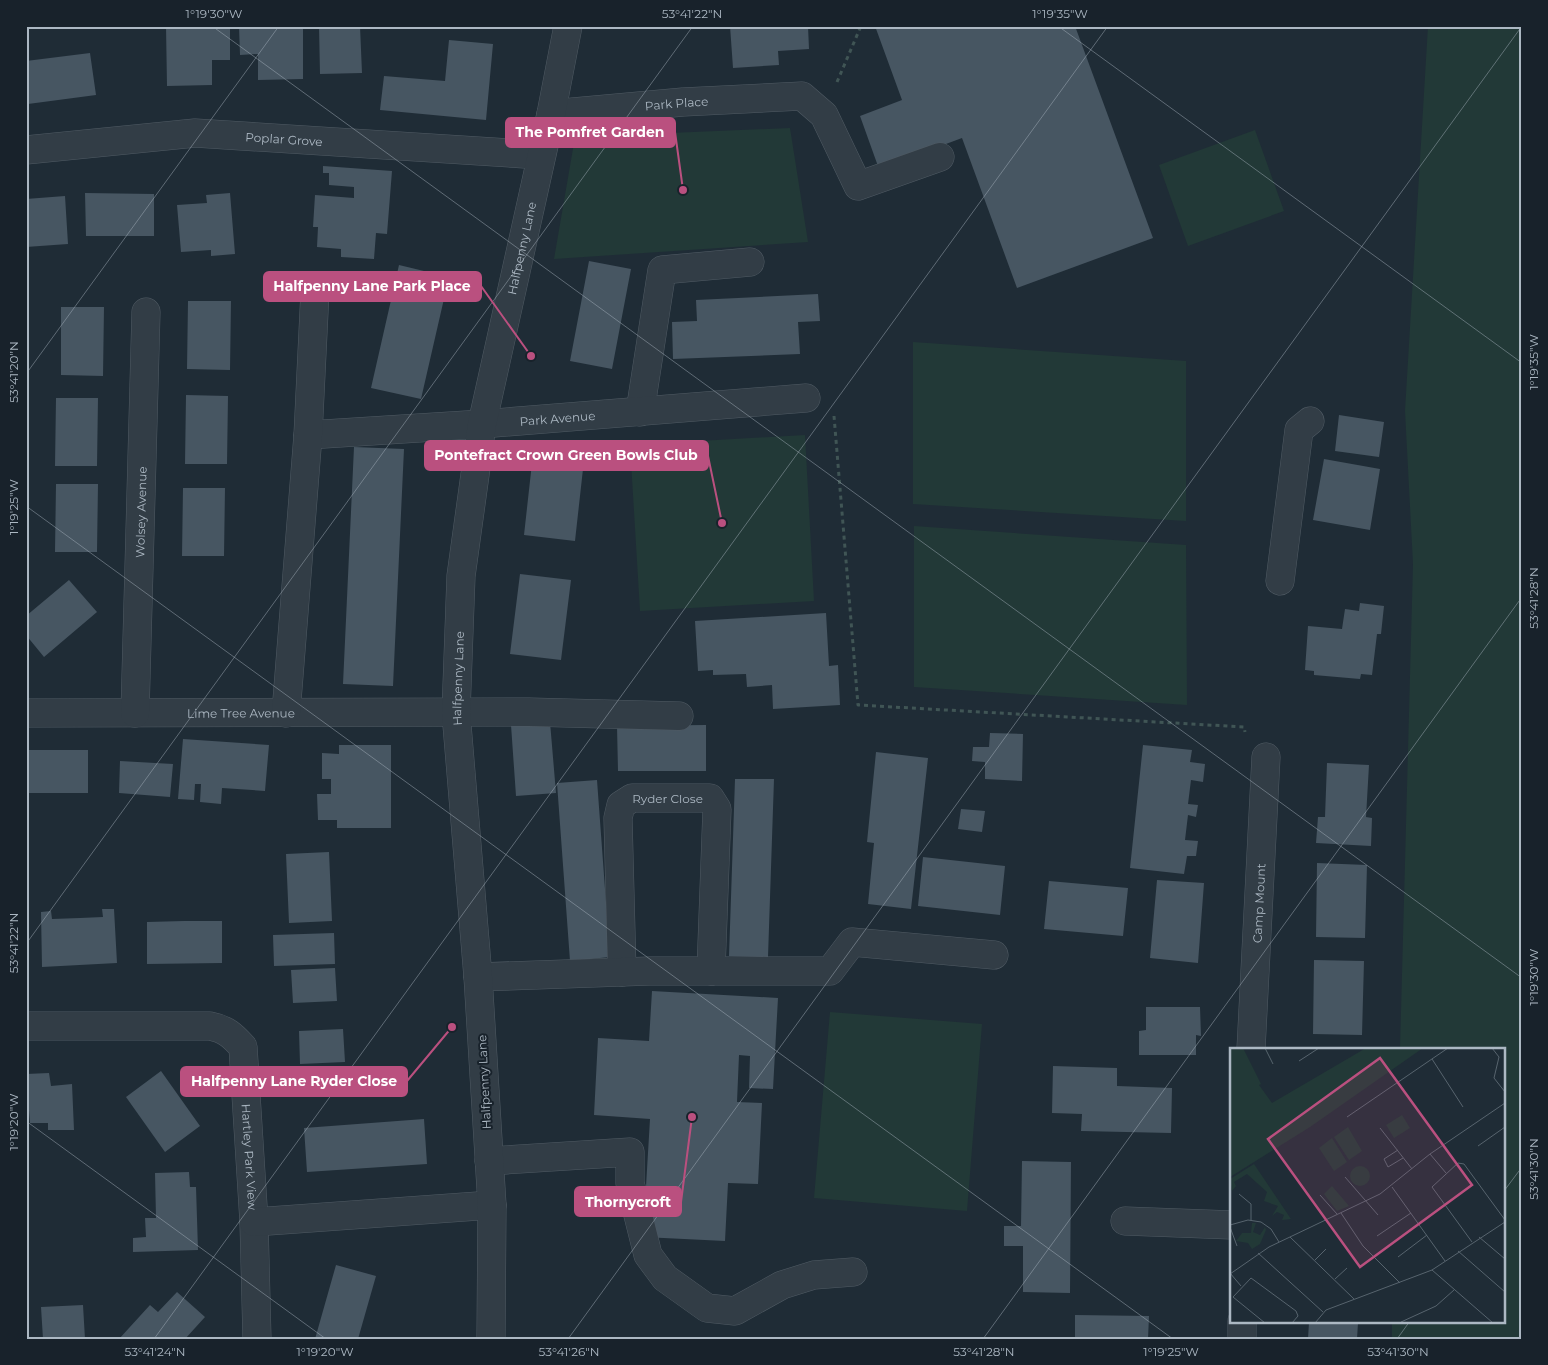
<svg xmlns="http://www.w3.org/2000/svg" width="1548" height="1365" viewBox="0 0 1548 1365" font-family="Montserrat,sans-serif">
<style>
.green{fill:#223937}
.building{fill:#475662}
.lines{fill:none;stroke-linecap:round;stroke-linejoin:round}
.minor-casing{stroke:#505b64;stroke-width:29}
.path{stroke:#405555;stroke-width:3;stroke-dasharray:4 4;stroke-linecap:butt}
.minor{stroke:#323d46;stroke-width:28}
.ticks{fill:none;stroke:#acb8c3;stroke-width:1;stroke-opacity:0.45}
.labels{text-anchor:middle;dominant-baseline:central;stroke-width:4;stroke-linejoin:round;paint-order:stroke}
.street-label{font-size:12px;fill:#acb8c3;stroke:#18222b}
.inset-road{fill:none;stroke:#57646e;stroke-width:1}
.view{fill:#ba507f;fill-opacity:0.15;stroke:#ba507f;stroke-width:2.5}
.inset-edge{fill:none;stroke:#acb8c3;stroke-width:2.5}
.leader{fill:none;stroke:#ba507f;stroke-width:2}
.callout-dot{fill:#ba507f;stroke:#18222b;stroke-width:2}
.callout{fill:#ba507f;stroke:#ba507f;stroke-width:2}
.callout-label{font-size:14px;text-anchor:middle;font-weight:bold;fill:#fff}
.neatline{fill:none;stroke:#acb8c3;stroke-width:2}
.ticks-label{font-size:12px;text-anchor:middle;fill:#acb8c3}
</style>
<rect width="100%" height="100%" fill="#1f2c36"/>
<path class="green" d="M 1428,26 L 1522,26 L 1522,1339 L 1392,1339 L 1392,1321 L 1504,1321 L 1504,1049 L 1400,1049 L 1413,564 L 1405,411 Z
M 790,128 L 808,242 L 554,259 L 575,137 Z
M 1255,130 L 1284,211 L 1188,246 L 1159,165 Z
M 913,342 L 1186,361 L 1186,521 L 913,504 Z
M 805,435 L 814,601 L 640,611 L 630,445 Z
M 914,526 L 1186,545 L 1187,705 L 914,687 Z
M 830,1012 L 982,1024 L 967,1211 L 814,1198 Z"/>
<path class="building" d="M 166,26 L 230,26 L 230,60 L 212,60 L 212,85 L 167,86 Z
M 239,26 L 303,26 L 303,79 L 258,80 L 258,54 L 240,55 Z
M 319,26 L 360,26 L 362,73 L 320,74 Z
M 730,26 L 808,26 L 809,49 L 778,51 L 779,65 L 733,68 Z
M 875,26 L 1075,26 L 1153,238 L 1017,288 L 962,138 L 879,169 L 860,116 L 902,100 Z
M 449,40 L 493,44 L 486,120 L 380,110 L 384,76 L 445,81 Z
M 90,53 L 96,95 L 28,104 L 26,61 Z
M 323,166 L 392,171 L 387,234 L 376,233 L 374,259 L 341,257 L 341,249 L 317,247 L 318,227 L 313,227 L 315,195 L 354,198 L 354,187 L 329,185 L 329,173 L 323,173 Z
M 85,193 L 154,194 L 154,236 L 86,236 Z
M 230,193 L 235,254 L 211,256 L 211,250 L 181,252 L 177,205 L 207,203 L 206,195 Z
M 65,196 L 68,244 L 26,247 L 26,199 Z
M 589,261 L 631,269 L 612,369 L 570,361 Z
M 399,265 L 449,277 L 421,399 L 371,388 Z
M 818,294 L 820,321 L 798,322 L 800,354 L 673,359 L 672,322 L 697,321 L 696,300 Z
M 188,301 L 231,301 L 230,370 L 187,369 Z
M 61,307 L 104,307 L 103,376 L 61,375 Z
M 186,395 L 228,396 L 227,464 L 185,464 Z
M 56,398 L 98,398 L 97,466 L 55,466 Z
M 1339,415 L 1384,422 L 1379,457 L 1335,451 Z
M 354,447 L 404,449 L 393,686 L 343,684 Z
M 533,454 L 584,460 L 575,541 L 524,535 Z
M 1324,459 L 1380,469 L 1370,530 L 1313,520 Z
M 56,484 L 98,484 L 97,552 L 55,552 Z
M 183,488 L 225,488 L 224,556 L 182,556 Z
M 520,574 L 571,580 L 561,660 L 510,654 Z
M 69,580 L 97,612 L 44,657 L 26,635 L 26,616 Z
M 1360,603 L 1384,606 L 1381,634 L 1377,634 L 1372,675 L 1361,674 L 1360,679 L 1314,675 L 1314,671 L 1305,670 L 1308,626 L 1342,629 L 1345,609 L 1359,611 Z
M 826,613 L 829,666 L 838,665 L 840,705 L 773,709 L 772,685 L 747,687 L 746,674 L 713,675 L 713,670 L 698,671 L 695,621 Z
M 550,722 L 556,793 L 516,796 L 511,725 Z
M 706,725 L 706,771 L 618,771 L 617,726 Z
M 990,733 L 1023,734 L 1022,781 L 985,779 L 985,762 L 972,761 L 973,747 L 989,747 Z
M 183,739 L 269,745 L 265,791 L 222,788 L 221,804 L 200,802 L 201,784 L 195,784 L 194,800 L 178,799 Z
M 339,745 L 391,745 L 391,828 L 337,828 L 337,820 L 318,820 L 317,794 L 331,794 L 331,779 L 322,779 L 322,753 L 339,754 Z
M 1143,745 L 1192,750 L 1190,762 L 1205,764 L 1203,782 L 1191,780 L 1188,804 L 1198,805 L 1196,817 L 1188,815 L 1185,840 L 1198,841 L 1196,856 L 1187,856 L 1184,874 L 1130,868 Z
M 26,750 L 88,750 L 88,793 L 26,793 Z
M 876,752 L 928,758 L 911,909 L 868,904 L 874,843 L 867,842 Z
M 120,761 L 173,764 L 170,797 L 119,793 Z
M 1327,763 L 1369,765 L 1366,817 L 1372,818 L 1371,846 L 1316,843 L 1318,817 L 1325,817 Z
M 735,779 L 774,779 L 768,957 L 729,956 Z
M 597,780 L 610,957 L 570,961 L 557,783 Z
M 961,809 L 985,811 L 982,832 L 958,829 Z
M 329,852 L 332,921 L 289,923 L 286,854 Z
M 923,857 L 1005,866 L 1000,915 L 918,906 Z
M 1317,863 L 1367,865 L 1365,938 L 1316,937 Z
M 1157,880 L 1204,883 L 1198,963 L 1150,958 Z
M 1049,881 L 1128,888 L 1123,936 L 1044,929 Z
M 102,909 L 114,909 L 117,963 L 42,967 L 41,912 L 51,911 L 52,919 L 80,918 L 103,917 Z
M 184,921 L 222,921 L 222,963 L 147,964 L 147,922 Z
M 334,933 L 335,964 L 274,966 L 273,935 Z
M 1314,960 L 1364,961 L 1362,1035 L 1313,1034 Z
M 335,968 L 337,1001 L 293,1003 L 291,970 Z
M 652,991 L 778,998 L 773,1089 L 749,1088 L 750,1056 L 739,1055 L 737,1102 L 762,1103 L 758,1184 L 728,1183 L 725,1241 L 643,1237 L 650,1119 L 594,1115 L 598,1038 L 649,1041 Z
M 1146,1007 L 1200,1007 L 1201,1036 L 1196,1035 L 1196,1055 L 1139,1055 L 1139,1031 L 1146,1030 Z
M 343,1029 L 345,1062 L 300,1064 L 299,1031 Z
M 1053,1066 L 1117,1068 L 1117,1086 L 1172,1088 L 1171,1133 L 1081,1131 L 1082,1114 L 1052,1113 Z
M 161,1071 L 200,1126 L 165,1152 L 126,1097 Z
M 49,1073 L 51,1086 L 72,1084 L 74,1130 L 48,1130 L 48,1123 L 30,1123 L 26,1074 Z
M 424,1119 L 427,1164 L 307,1172 L 304,1128 Z
M 1022,1161 L 1071,1162 L 1070,1293 L 1023,1292 L 1023,1246 L 1004,1246 L 1004,1226 L 1021,1226 Z
M 189,1172 L 190,1187 L 196,1187 L 198,1250 L 133,1252 L 133,1238 L 146,1237 L 145,1218 L 156,1218 L 155,1173 Z
M 336,1265 L 376,1276 L 358,1339 L 315,1339 Z
M 177,1292 L 205,1317 L 185,1339 L 119,1339 L 150,1305 L 158,1312 Z
M 83,1305 L 85,1339 L 43,1339 L 41,1307 Z
M 1075,1315 L 1149,1316 L 1148,1339 L 1075,1339 Z
M 1309,1322 L 1358,1323 L 1357,1339 L 1308,1339 Z"/>
<g class="lines">
<defs>
<g id="minor">
<path id="s1" d="M 551,114 L 683,102 L 802,96 L 824,115 L 858,186 L 940,157"/>
<path id="s2" d="M 26,150 L 195,133 L 541,155"/>
<path d="M 640,412 L 662,270 L 750,262"/>
<path id="s3" d="M 308,435 L 482,424 L 806,398"/>
<path d="M 1280,581 L 1299,430 L 1310,421"/>
<path id="s4" d="M 26,713 L 529,712 L 679,716"/>
<path id="s5" d="M 135,713 L 146,312"/>
<path d="M 286,713 L 308,435 L 315,291"/>
<path id="s6" d="M 622,972 L 618,818 L 621,805 L 632,798 L 710,798 L 717,809 L 711,971"/>
<path d="M 478,977 L 650,971 L 830,971 L 852,942 L 994,955"/>
<path id="s7" d="M 26,1026 L 210,1026 C 226,1029 233,1036 243,1047 L 254,1222 L 257,1339"/>
<path id="s8" d="M 1251,1049 L 1266,757"/>
<path d="M 489,1161 L 630,1152 L 630,1183 L 648,1255 L 665,1278 L 707,1308 L 735,1311 L 782,1285 L 814,1275 L 853,1272"/>
<path d="M 1125,1221 L 1232,1225"/>
<path d="M 254,1222 L 492,1205"/>
<path id="s9" d="M 491,1339 L 492,1205 L 478,977 L 456,713 L 461,576 L 482,424 L 551,114 L 568,26"/>
<path d="M 1242,1339 L 1242,1321"/>
</g>
</defs>
<use href="#minor" class="minor-casing"/>
<path class="path" d="M 837,82 L 861,26
M 834,416 L 858,705 L 1244,727 L 1245,732"/>
<use href="#minor" class="minor"/>
</g>
<path class="ticks" d="M 212,26 L 1522,978M 1058,26 L 1522,363M 26,374 L 279,26M 26,506 L 1173,1339M 26,944 L 693,26M 26,1121 L 326,1339M 1504,1191 L 1522,1167M 154,1339 L 1108,26M 568,1339 L 1522,26M 983,1339 L 1522,597M 1397,1339 L 1410,1321"/>
<g class="labels">
<g class="street-label">
<text stroke="none"><textPath href="#s1" startOffset="126">Park Place</textPath></text>
<text stroke="none"><textPath href="#s2" startOffset="259">Poplar Grove</textPath></text>
<text stroke="none"><textPath href="#s9" startOffset="1098">Halfpenny Lane</textPath></text>
<text stroke="none"><textPath href="#s3" startOffset="250">Park Avenue</textPath></text>
<text stroke="none"><textPath href="#s5" startOffset="201">Wolsey Avenue</textPath></text>
<text stroke="none"><textPath href="#s9" startOffset="662">Halfpenny Lane</textPath></text>
<text stroke="none"><textPath href="#s4" startOffset="215">Lime Tree Avenue</textPath></text>
<text stroke="none"><textPath href="#s6" startOffset="216">Ryder Close</textPath></text>
<text stroke="none"><textPath href="#s8" startOffset="146">Camp Mount</textPath></text>
<text transform="translate(484 1082) rotate(-93)">Halfpenny Lane</text>
<text stroke="none"><textPath href="#s7" startOffset="334">Hartley Park View</textPath></text>
</g>
</g>
<g transform="translate(1230 1048)">
<rect width="275" height="275" fill="#1f2c36"/>
<path d="M 0,0 L 13,0 L 31,36 L 29,37 L 42,55 L 136,0 L 193,0 L 80,79 L 0,129 ZM 172,67 L 180,80 L 164,90 L 156,77 ZM 118,79 L 132,103 L 119,112 L 104,89 ZM 102,90 L 117,114 L 104,123 L 89,100 ZM 24,116 L 61,171 L 52,172 L 54,167 L 47,164 L 42,168 L 48,158 L 34,153 L 37,144 L 17,126 L 4,134 L 6,138 L 2,143 L 0,131 ZM120 128a10 10 0 1 1 20 0a10 10 0 1 1-20 0ZM 102,138 L 119,158 L 107,163 L 94,146 ZM 22,175 L 26,175 L 23,184 L 30,187 L 35,179 L 36,182 L 30,196 L 22,201 L 18,195 L 6,193 L 12,185 L 21,185 Z" fill="#223937"/>
<path class="inset-road" d="M 35,0 L 43,16M 262,0 L 269,9 L 264,30 L 275,44M 202,11 L 233,59M 69,13 L 89,0M 117,69 L 218,0M 150,80 L 182,121M 248,98 L 275,79M 168,102 L 154,111 L 158,119 L 173,110M 200,106 L 216,125M 115,129 L 148,167M 162,139 L 215,213M 9,146 L 21,156 L 21,172M 90,147 L 107,166M 111,165 L 133,198 L 170,235M 0,177 L 18,172 L 31,174 L 41,181 L 49,194M 0,179 L 7,198M 147,188 L 181,165M 60,189 L 124,251M 249,189 L 275,211M 242,194 L 202,139 L 228,115 L 234,116 L 275,172M 228,203 L 275,244M 28,205 L 93,264M 168,209 L 197,187M 85,212 L 96,201M 202,222 L 263,275M 0,225 L 11,238M 0,226 L 39,199 L 150,146 L 200,106 L 275,55M 105,231 L 117,220M 171,274 L 206,258 L 224,242M 35,275 L 3,249 L 21,230 L 66,263 L 68,268 L 62,275M 85,275 L 96,262 L 202,222 L 275,174"/>
<path class="view" d="M 150,10 L 242,137 L 130,219 L 38,91 Z"/>
<rect width="275" height="275" class="inset-edge"/>
</g>
<path class="leader" d="M683 190L675 132M531 356L481 286M722 523L708 456M452 1027L407 1081M692 1117L681 1202"/>
<g class="callout-dot">
<circle cx="683" cy="190" r="5"/>
<circle cx="531" cy="356" r="5"/>
<circle cx="722" cy="523" r="5"/>
<circle cx="452" cy="1027" r="5"/>
<circle cx="692" cy="1117" r="5"/>
</g>
<g class="callout">
<rect x="506" y="118" width="169" height="29" rx="5"/>
<rect x="264" y="272" width="217" height="29" rx="5"/>
<rect x="425" y="441" width="283" height="29" rx="5"/>
<rect x="181" y="1067" width="226" height="29" rx="5"/>
<rect x="575" y="1187" width="106" height="29" rx="5"/>
</g>
<g class="callout-label">
<text x="590" y="137">The Pomfret Garden</text>
<text x="372" y="291">Halfpenny Lane Park Place</text>
<text x="566" y="460">Pontefract Crown Green Bowls Club</text>
<text x="294" y="1086">Halfpenny Lane Ryder Close</text>
<text x="628" y="1207">Thornycroft</text>
</g>
<rect width="1548" height="1365" fill="none" stroke="#18222b" stroke-width="55"/>
<rect x="28" y="28" width="1492" height="1310" class="neatline"/>
<g class="ticks-label">
<text x="214" y="18">1°19'30"W</text>
<text x="692" y="18">53°41'22"N</text>
<text x="1060" y="18">1°19'35"W</text>
<text transform="translate(1534 362) rotate(-90)" y="4">1°19'35"W</text>
<text transform="translate(14 372) rotate(-90)" y="4">53°41'20"N</text>
<text transform="translate(14 507) rotate(-90)" y="4">1°19'25"W</text>
<text transform="translate(1534 598) rotate(-90)" y="4">53°41'28"N</text>
<text transform="translate(14 943) rotate(-90)" y="4">53°41'22"N</text>
<text transform="translate(1534 977) rotate(-90)" y="4">1°19'30"W</text>
<text transform="translate(14 1122) rotate(-90)" y="4">1°19'20"W</text>
<text transform="translate(1534 1169) rotate(-90)" y="4">53°41'30"N</text>
<text x="155" y="1356">53°41'24"N</text>
<text x="325" y="1356">1°19'20"W</text>
<text x="569" y="1356">53°41'26"N</text>
<text x="984" y="1356">53°41'28"N</text>
<text x="1171" y="1356">1°19'25"W</text>
<text x="1398" y="1356">53°41'30"N</text>
</g>
</svg>
